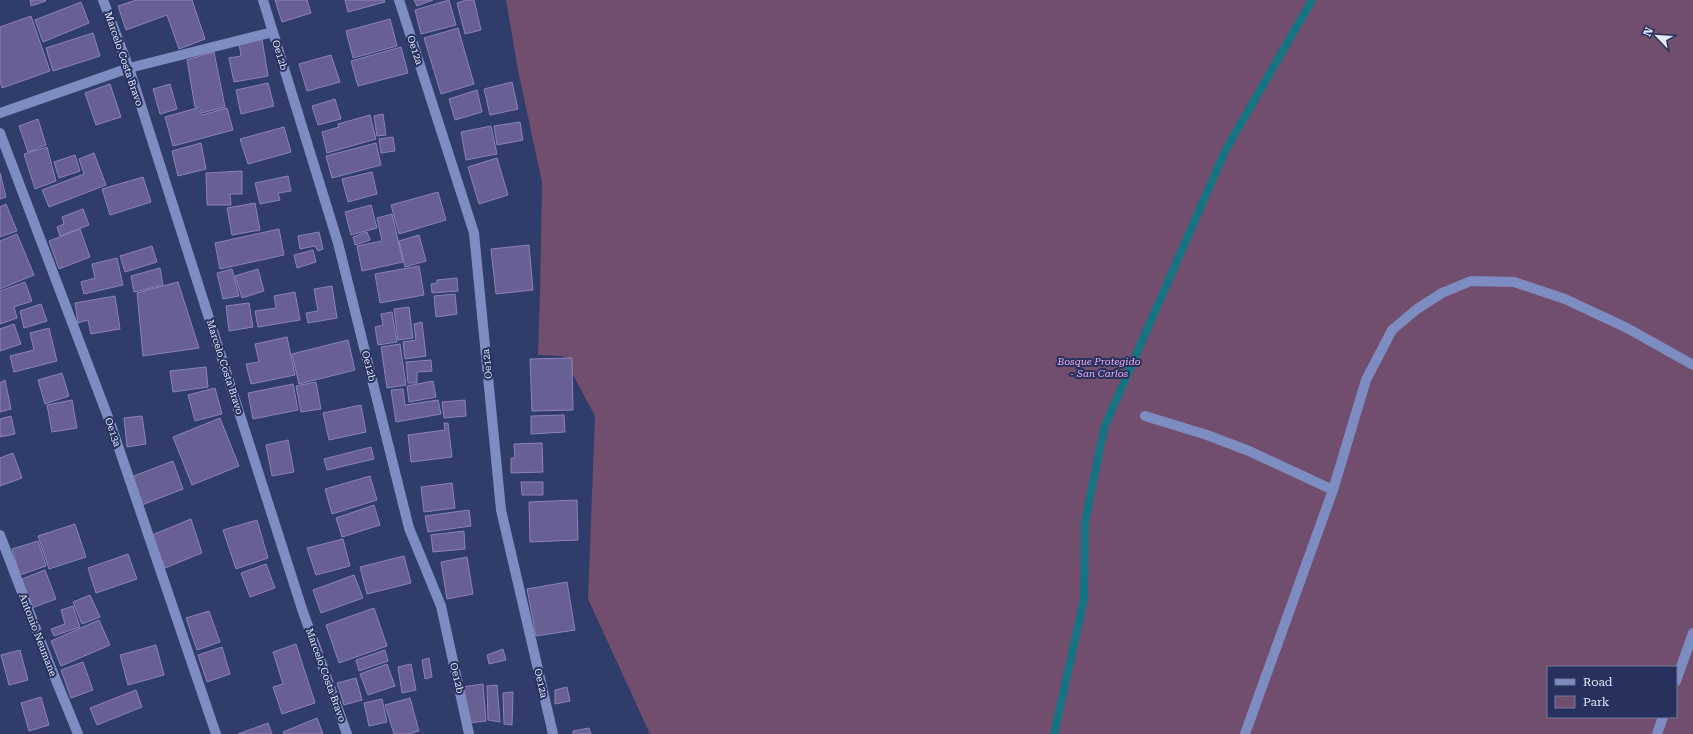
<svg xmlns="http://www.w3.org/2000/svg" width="1693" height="734" viewBox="0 0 1693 734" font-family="'Roboto Serif',serif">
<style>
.green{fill:#724e6e;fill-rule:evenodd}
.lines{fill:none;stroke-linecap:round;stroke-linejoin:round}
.stream{stroke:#167381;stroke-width:8}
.building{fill:#685f94;stroke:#8b83b9}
.minor{stroke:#7d8dc1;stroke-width:10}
.labels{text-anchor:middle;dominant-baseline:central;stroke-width:4;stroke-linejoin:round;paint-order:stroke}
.street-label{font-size:10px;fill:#e3e9fa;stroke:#26315e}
.park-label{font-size:10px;font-style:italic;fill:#f3adea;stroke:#26315e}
</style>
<rect width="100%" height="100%" fill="#303c6a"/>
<path class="green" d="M 506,0 L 1693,0 L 1693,734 L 650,734 L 588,599 L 595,416 L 563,356 L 538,355 L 540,294 L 542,182 L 518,70 ZM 1548,667 L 1676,667 L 1676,717 L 1548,717 Z"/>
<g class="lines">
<path class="stream" d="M 1054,734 L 1084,599 L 1085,522 L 1104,428 L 1225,151 L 1312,0"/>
</g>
<path class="building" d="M 30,0 L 45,0 L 46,1 L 31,6 Z
M 136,0 L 192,0 L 205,39 L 179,49 L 167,15 L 126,30 L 118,6 Z
M 275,0 L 307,0 L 311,13 L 282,22 Z
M 345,0 L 384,0 L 385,2 L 348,12 Z
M 414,0 L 433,0 L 417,6 Z
M 449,0 L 456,25 L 421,34 L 415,10 Z
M 466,0 L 474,0 L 481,30 L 465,34 L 457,3 Z
M 81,2 L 89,23 L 43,42 L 35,20 Z
M 31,16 L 50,71 L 2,88 L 0,81 L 0,27 Z
M 390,19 L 397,46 L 353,58 L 346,31 Z
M 458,28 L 474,84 L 441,94 L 424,38 Z
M 93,33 L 100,56 L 53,71 L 46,48 Z
M 262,39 L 268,76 L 234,82 L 229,58 L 241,56 L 239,43 Z
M 401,47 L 408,73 L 358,86 L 351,61 Z
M 214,52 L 225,107 L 202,113 L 199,107 L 195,107 L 187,60 Z
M 331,55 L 340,82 L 307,91 L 299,64 Z
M 512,82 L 518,109 L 490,115 L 484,89 Z
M 268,83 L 274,106 L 241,114 L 236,90 Z
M 110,84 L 121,117 L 96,125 L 85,93 Z
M 170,84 L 177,109 L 160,114 L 153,89 Z
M 477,90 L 482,112 L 455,120 L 449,99 Z
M 335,99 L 341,119 L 318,125 L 312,106 Z
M 197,108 L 202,115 L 227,108 L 233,130 L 173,146 L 165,117 Z
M 383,114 L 386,135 L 377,136 L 374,116 Z
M 370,115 L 376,139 L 327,153 L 322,132 L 339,127 L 338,124 Z
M 38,119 L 46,145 L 28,152 L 19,126 Z
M 520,122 L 523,140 L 497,145 L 494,126 Z
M 491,126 L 497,154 L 466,160 L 461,132 Z
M 284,127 L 291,152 L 248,164 L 240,139 Z
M 393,137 L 395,151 L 381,153 L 379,139 Z
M 201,143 L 206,169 L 178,176 L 172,151 Z
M 376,143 L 381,165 L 332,178 L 326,156 Z
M 47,147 L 56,181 L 35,189 L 24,154 Z
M 94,153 L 106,185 L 49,207 L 42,190 L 84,174 L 79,159 Z
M 75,155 L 80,171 L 59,178 L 54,162 Z
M 497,158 L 508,195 L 479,204 L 468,167 Z
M 242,171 L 242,194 L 230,194 L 231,205 L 207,205 L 206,173 Z
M 372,172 L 377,194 L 348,202 L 342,179 Z
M 0,173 L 6,197 L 0,199 Z
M 288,176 L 291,191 L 278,193 L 280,200 L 260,204 L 255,183 Z
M 143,177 L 151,202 L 110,215 L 102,189 Z
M 438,192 L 446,220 L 399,234 L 391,205 Z
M 255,203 L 260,230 L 232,235 L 227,208 Z
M 6,204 L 17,231 L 0,237 L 0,207 Z
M 371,205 L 377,228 L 351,235 L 345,212 Z
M 83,209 L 89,225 L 60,236 L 57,227 L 64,224 L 62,217 Z
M 392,214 L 403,262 L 362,271 L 357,246 L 382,241 L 377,218 Z
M 80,229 L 90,257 L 59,269 L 49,241 Z
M 279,229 L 284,255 L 220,269 L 215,243 Z
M 319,232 L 323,249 L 318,251 L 315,246 L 300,249 L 298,236 Z
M 367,232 L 370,240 L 355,245 L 353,237 Z
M 17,234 L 34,275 L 0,289 L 0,241 Z
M 419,235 L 426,261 L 405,267 L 399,241 Z
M 529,245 L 533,290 L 496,294 L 491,249 Z
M 152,246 L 157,262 L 125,272 L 120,256 Z
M 313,250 L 316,262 L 297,268 L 294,255 Z
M 117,258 L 123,285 L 84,294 L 81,282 L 95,278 L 92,264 Z
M 419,266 L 424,295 L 380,303 L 375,274 Z
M 160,268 L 163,285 L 134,292 L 131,276 Z
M 232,269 L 239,296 L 223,299 L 217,273 Z
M 258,269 L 264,291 L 242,298 L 235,276 Z
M 457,278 L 458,291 L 432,293 L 431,284 L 437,283 L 437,280 Z
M 25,282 L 32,301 L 14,307 L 17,318 L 0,324 L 0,291 Z
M 178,282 L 199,348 L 143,356 L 137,293 Z
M 332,286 L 337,318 L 308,323 L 306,313 L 318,311 L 314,289 Z
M 295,292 L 300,320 L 258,327 L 255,311 L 276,308 L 274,296 Z
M 455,294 L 457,314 L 436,317 L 434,296 Z
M 115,296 L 120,329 L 91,334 L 88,320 L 78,323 L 75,303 Z
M 249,303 L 253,327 L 229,331 L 226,306 Z
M 41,304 L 47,321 L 24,328 L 20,311 Z
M 409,307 L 413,338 L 398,340 L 394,309 Z
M 392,312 L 397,342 L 378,345 L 375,327 L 383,325 L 381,314 Z
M 422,322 L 426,356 L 405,359 L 403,342 L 416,340 L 414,324 Z
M 14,324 L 21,344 L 0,351 L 0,329 Z
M 49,328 L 57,361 L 14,372 L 10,356 L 34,350 L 30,333 Z
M 287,337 L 295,375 L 251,384 L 246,364 L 259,362 L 255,344 Z
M 348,340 L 355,370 L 299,384 L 292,354 Z
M 400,344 L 406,385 L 387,388 L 381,347 Z
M 572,358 L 573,410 L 532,411 L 530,359 Z
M 431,360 L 432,371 L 417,372 L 417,383 L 408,383 L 406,362 Z
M 206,367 L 208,387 L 173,392 L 170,371 Z
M 62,373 L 69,396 L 45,404 L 38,380 Z
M 5,380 L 11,409 L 0,412 L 0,383 Z
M 433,381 L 436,397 L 409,402 L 407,386 Z
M 316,382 L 321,409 L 301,412 L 296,386 Z
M 293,384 L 298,410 L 253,419 L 248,393 Z
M 215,388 L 222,414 L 195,421 L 188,395 Z
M 403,389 L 405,405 L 438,400 L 441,414 L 396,422 L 391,390 Z
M 72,400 L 77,428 L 52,432 L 47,405 Z
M 465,400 L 466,416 L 444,418 L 442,402 Z
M 361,405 L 366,432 L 329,440 L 323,413 Z
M 564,415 L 565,432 L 531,434 L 531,416 Z
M 11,416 L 15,434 L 0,437 L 0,419 Z
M 142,416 L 146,444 L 127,447 L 124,418 Z
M 220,418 L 239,466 L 192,485 L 173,437 Z
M 444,423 L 448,423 L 452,457 L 411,462 L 408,435 L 445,430 Z
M 288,440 L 294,472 L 272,476 L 266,445 Z
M 542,443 L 543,472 L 511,473 L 511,458 L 515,458 L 514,444 Z
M 371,447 L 374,459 L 327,470 L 324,459 Z
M 13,453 L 22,478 L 0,486 L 0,458 Z
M 173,461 L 183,489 L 142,505 L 131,477 Z
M 370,476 L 377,500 L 332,514 L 325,489 Z
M 521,482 L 543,482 L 543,495 L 522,495 Z
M 452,483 L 455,508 L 424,512 L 421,487 Z
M 577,500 L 578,540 L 530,542 L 529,502 Z
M 374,505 L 380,525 L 342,537 L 336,518 Z
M 469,510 L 471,526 L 428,532 L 425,516 Z
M 191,519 L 202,553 L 165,568 L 152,535 Z
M 257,520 L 268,558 L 236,569 L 223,530 Z
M 75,524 L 86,557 L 49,569 L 38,536 Z
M 464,531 L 465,549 L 433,552 L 431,535 Z
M 343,539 L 350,566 L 316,575 L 307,548 Z
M 38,541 L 46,566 L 20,575 L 12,549 Z
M 128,554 L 137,579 L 96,593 L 88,568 Z
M 404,556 L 411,583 L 367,594 L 360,567 Z
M 467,557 L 473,594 L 447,599 L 441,562 Z
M 266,564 L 275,588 L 250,597 L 241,573 Z
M 45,570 L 56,599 L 32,608 L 22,579 Z
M 354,575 L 363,598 L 321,613 L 313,590 Z
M 567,582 L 575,630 L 536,636 L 527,589 Z
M 90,595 L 100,617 L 82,624 L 73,602 Z
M 73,606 L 80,627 L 54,636 L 51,629 L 65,624 L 61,610 Z
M 374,608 L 387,646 L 339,663 L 326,625 Z
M 209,611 L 220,642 L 197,650 L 186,618 Z
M 99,620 L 110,645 L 61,666 L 51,641 Z
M 296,644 L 315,703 L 282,714 L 273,687 L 283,684 L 273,652 Z
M 156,645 L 164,675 L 128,685 L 120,655 Z
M 222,647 L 230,674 L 207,682 L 198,655 Z
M 503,649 L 506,660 L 489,664 L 487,655 Z
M 20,650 L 28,680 L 9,685 L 1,655 Z
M 385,650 L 388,661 L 359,671 L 356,660 Z
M 429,658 L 432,677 L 425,679 L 422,660 Z
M 83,662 L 93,690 L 71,698 L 61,670 Z
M 387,664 L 395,686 L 368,695 L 360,674 Z
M 411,664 L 416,690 L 402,693 L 398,667 Z
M 356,678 L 362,700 L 344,705 L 337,683 Z
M 483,684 L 486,721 L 469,723 L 462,687 Z
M 497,685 L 500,722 L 488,720 L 487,686 Z
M 567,687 L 570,701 L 555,704 L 555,690 Z
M 136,690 L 142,707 L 97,725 L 90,708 Z
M 513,692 L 512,725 L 504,724 L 503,693 Z
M 41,697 L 49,725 L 29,731 L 21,703 Z
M 410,698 L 419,731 L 409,734 L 394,734 L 385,705 Z
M 382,699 L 387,722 L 369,726 L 364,703 Z
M 317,718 L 323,734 L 284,734 L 283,732 Z
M 268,723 L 272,734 L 238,734 Z
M 589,728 L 591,734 L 573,734 L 573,731 Z"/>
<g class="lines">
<path class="minor" d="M 103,0 L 129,68 L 303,612 L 347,734
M 263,0 L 338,243 L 409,528 L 441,606 L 469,734
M 399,0 L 474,233 L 501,510 L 553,734
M 0,113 L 129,68 L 273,32
M 0,133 L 111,425 L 216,734
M 1145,416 L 1207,435 L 1249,451 L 1333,490
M 0,535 L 49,663 L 78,734
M 1676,681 L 1693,633
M 1245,734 L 1333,490 L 1366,380 L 1392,330 L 1417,309 L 1442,293 L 1471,281 L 1514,282 L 1565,299 L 1627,328 L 1693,365
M 1657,734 L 1663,717"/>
</g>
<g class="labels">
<g class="street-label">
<text transform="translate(415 50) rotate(72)">Oe12a</text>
<text transform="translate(280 55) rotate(73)">Oe12b</text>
<text transform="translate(124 59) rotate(71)">Marcelo Costa Bravo</text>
<text transform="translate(487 364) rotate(-96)">Oe12a</text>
<text transform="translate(369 366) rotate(76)">Oe12b</text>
<text transform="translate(225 367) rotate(72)">Marcelo Costa Bravo</text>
<text transform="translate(113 432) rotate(71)">Oe13a</text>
<text transform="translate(38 635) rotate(69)">Antonio Neumane</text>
<text transform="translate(326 675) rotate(70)">Marcelo Costa Bravo</text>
<text transform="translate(457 678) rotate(77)">Oe12b</text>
<text transform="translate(541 683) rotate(77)">Oe12a</text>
</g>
<g class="park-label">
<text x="1099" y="361">Bosque Protegido<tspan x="1099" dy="12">- San Carlos</tspan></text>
</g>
</g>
<rect x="1547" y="666" width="130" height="52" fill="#26315e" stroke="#727b9c"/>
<rect x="1555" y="679" width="20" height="6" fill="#7d8dc1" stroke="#727b9c"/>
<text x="1583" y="686" font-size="12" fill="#e3e9fa">Road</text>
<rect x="1555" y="696" width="20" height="12" fill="#724e6e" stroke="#727b9c"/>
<text x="1583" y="706" font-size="12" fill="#e3e9fa">Park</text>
<g transform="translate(1657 36) rotate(295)" stroke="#26315e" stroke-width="3" paint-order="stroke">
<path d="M0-3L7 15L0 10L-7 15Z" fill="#e3e9fa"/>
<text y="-6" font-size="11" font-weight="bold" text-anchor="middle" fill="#e3e9fa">N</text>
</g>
</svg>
